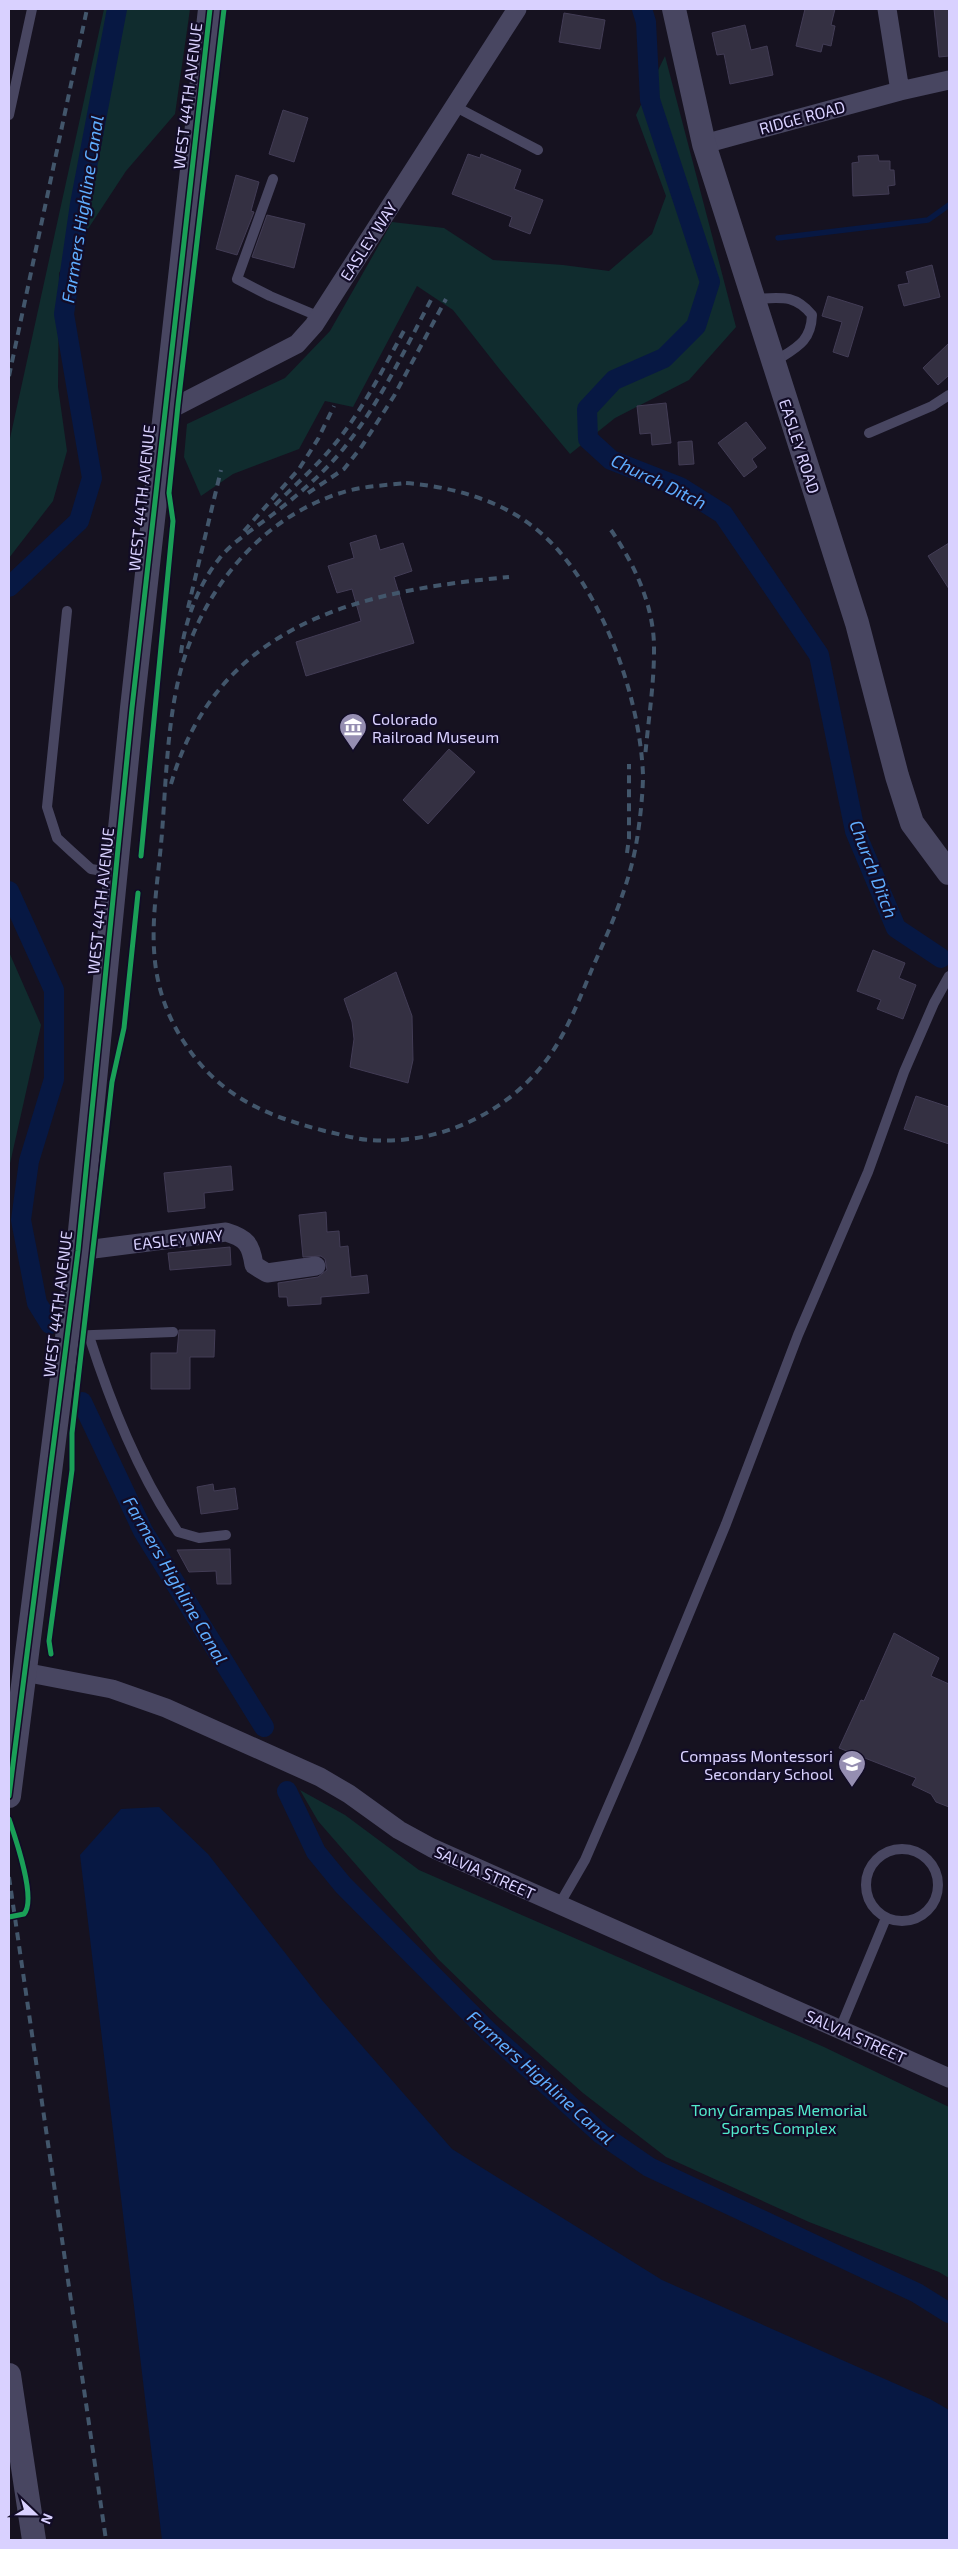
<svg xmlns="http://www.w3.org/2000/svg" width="958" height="2549" viewBox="0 0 958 2549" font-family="'Exo 2',sans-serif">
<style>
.green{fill:#102c2e}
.water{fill:#071843}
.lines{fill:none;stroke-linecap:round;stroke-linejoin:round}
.stream{stroke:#071843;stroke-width:5.5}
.canal{stroke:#071843;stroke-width:20}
.building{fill:#343042;stroke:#423c55}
.service{stroke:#484661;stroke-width:10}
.minor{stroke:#484661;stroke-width:19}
.tertiary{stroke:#484661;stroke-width:24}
.rail{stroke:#42566b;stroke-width:4;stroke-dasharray:8 6;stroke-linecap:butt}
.cycleway-casing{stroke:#120c26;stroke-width:8}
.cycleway{stroke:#1a9f57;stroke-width:5}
.labels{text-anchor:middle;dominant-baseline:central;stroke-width:4.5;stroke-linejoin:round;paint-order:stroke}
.street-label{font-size:16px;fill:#d9d1ff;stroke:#120c26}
.poi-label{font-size:16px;fill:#d9d1ff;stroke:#120c26;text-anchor:start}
.park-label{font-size:16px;fill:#52eacc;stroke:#120c26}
.water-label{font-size:18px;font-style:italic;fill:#5fadff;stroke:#120c26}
</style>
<rect width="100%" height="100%" fill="#161220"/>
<path class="green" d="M 104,9 L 190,9 L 175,114 L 126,171 L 59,273 L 58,387 L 67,451 L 53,501 L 9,558 L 9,443 Z
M 665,56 L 736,327 L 689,380 L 615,418 L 570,454 L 501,371 L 453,310 L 417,286 L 353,407 L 325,401 L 299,449 L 233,474 L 201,496 L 184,457 L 187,424 L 285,378 L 330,331 L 392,222 L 444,228 L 493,260 L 563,265 L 609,271 L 652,234 L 666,196 L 636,115 Z
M 9,952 L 41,1025 L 9,1168 Z
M 300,1790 L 345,1815 L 419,1870 L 824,2047 L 949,2107 L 949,2278 L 939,2272 L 809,2222 L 666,2157 L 583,2093 L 499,2018 L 438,1959 L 318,1821 Z"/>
<path class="water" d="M 159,1807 L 208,1854 L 321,1999 L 452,2149 L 662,2280 L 930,2399 L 949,2410 L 949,2540 L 162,2540 L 80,1855 L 121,1809 Z"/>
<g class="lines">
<path class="stream" d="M 778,238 L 928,220 L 949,205"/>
<path class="canal" d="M 642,9 L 646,22 L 650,100 L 710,282 L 696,326 L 664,358 L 614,380 L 587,409 L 588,439 L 611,460 L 680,487 L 723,514 L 819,655 L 855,831 L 896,928 L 941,958
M 9,587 L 79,521 L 92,478 L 64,314 L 80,204 L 117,9
M 9,891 L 54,990 L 54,1079 L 29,1161 L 21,1220 L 37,1303 L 50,1324
M 82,1402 L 143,1531 L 264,1727
M 287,1791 L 316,1852 L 343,1885 L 490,2033 L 601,2134 L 649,2167 L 917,2293 L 949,2313"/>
</g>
<path class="building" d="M 805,9 L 835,9 L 831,25 L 835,26 L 831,46 L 823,44 L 821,52 L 796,46 Z
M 934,9 L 949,9 L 949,56 L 939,57 Z
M 564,13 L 605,20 L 600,49 L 559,42 Z
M 745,25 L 751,50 L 767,46 L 773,75 L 730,84 L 724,54 L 717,55 L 712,33 Z
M 283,110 L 308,118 L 294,162 L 269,154 Z
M 468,154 L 480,158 L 481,154 L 521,170 L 514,189 L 543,200 L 530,234 L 509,226 L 512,217 L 452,194 Z
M 878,155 L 879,161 L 890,161 L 890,170 L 894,170 L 895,185 L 888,186 L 889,194 L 853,196 L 852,163 L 859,162 L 858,156 Z
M 236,175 L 259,182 L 251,211 L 254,212 L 237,255 L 216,249 Z
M 267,215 L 305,224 L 294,268 L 252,257 Z
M 932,265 L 940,297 L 904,306 L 898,285 L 909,283 L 906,272 Z
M 828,296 L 863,307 L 848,357 L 833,352 L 842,322 L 822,316 Z
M 949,343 L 949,375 L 938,385 L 923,368 Z
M 666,403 L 671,443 L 652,445 L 651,433 L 640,434 L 637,406 Z
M 746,422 L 766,448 L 752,459 L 757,467 L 744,477 L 718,443 Z
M 692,441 L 694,464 L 679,465 L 678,442 Z
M 376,535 L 380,550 L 403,543 L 412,571 L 394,577 L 414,643 L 306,676 L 296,642 L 361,621 L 352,589 L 337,593 L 328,566 L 354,558 L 350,543 Z
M 949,543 L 949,589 L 928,556 Z
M 449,749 L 475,772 L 428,824 L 403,800 Z
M 873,950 L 905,963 L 899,978 L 916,985 L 903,1019 L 877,1009 L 881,1000 L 857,991 Z
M 396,972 L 412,1016 L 413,1060 L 408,1083 L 350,1067 L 354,1039 L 352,1022 L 344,999 Z
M 916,1096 L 949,1107 L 949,1144 L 904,1129 Z
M 231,1166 L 233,1190 L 204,1193 L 205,1208 L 168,1212 L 164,1173 Z
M 326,1212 L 327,1232 L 339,1231 L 340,1247 L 348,1246 L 351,1277 L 367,1275 L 369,1293 L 321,1297 L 321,1304 L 288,1306 L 287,1297 L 279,1297 L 278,1283 L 318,1277 L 327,1270 L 325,1259 L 321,1256 L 303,1257 L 299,1215 Z
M 230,1247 L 231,1265 L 170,1270 L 168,1253 Z
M 179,1330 L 215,1330 L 214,1357 L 190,1357 L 190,1389 L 151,1389 L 151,1353 L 177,1353 Z
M 213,1484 L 214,1491 L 235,1488 L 238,1509 L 201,1514 L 197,1487 Z
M 230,1549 L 231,1584 L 217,1584 L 216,1571 L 189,1572 L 177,1550 Z
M 894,1633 L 939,1658 L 931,1676 L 949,1684 L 949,1807 L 936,1802 L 931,1794 L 912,1785 L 916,1778 L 839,1748 L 861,1700 L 864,1701 Z"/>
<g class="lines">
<path class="service" d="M 454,106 L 538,150
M 9,115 L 32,9
M 273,179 L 237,279 L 270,296 L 320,317
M 753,299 C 779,298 794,293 812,315 C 811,343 795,348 774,362
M 869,433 L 932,406 L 949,395
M 67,611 L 47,807 L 57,838 L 71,851 L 91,869 L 115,873
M 67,1336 L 173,1332
M 89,1336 C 111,1404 138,1473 178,1532 L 199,1538 L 226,1535
M866 1885a36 36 0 1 1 72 0a36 36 0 1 1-72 0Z
M 559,1905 L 585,1860 L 633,1749 L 726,1524 L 798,1335 L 868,1172 L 904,1072 L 934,1003 L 949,976
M 840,2029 L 886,1918"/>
<path class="minor" d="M 887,9 L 900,91
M 704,144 L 900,91 L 949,80
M 163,413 L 297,344 L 314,325 L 517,9
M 78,1251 L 226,1232 C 246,1238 251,1244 254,1265 L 267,1273 L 316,1266
M 24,1672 L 112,1689 L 166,1708 L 320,1777 L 349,1794 L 399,1830 L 432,1848 L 949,2078"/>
<path class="tertiary" d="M 674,9 L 704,144 L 857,623 L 897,776 L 912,823 L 949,873
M 9,1796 L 78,1251 L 132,708 L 210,9
M 9,2375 L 34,2540"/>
<path class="rail" d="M 9,376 L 87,9
M 406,483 C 454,487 505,501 542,534 C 601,586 640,696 643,775 C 643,793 640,821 637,839 C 630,884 610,928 592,969 C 578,1002 564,1040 541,1067 C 500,1117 434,1145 370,1140 C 355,1139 339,1134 325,1131 C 263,1115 217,1095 182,1039 C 139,970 156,908 162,833 C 166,781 167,728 179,677 C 200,591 262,513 351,490 C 369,486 388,485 406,483 Z
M 308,493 L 344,469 L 362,446 L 394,396 L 446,299
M 275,505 C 295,485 316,467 334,445 C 363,410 384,367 406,327
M 611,530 C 635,565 655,608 654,651 C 654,686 648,722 645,758
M 244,531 L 299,469 L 318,439 L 334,406
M 188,608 L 221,470
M 181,653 C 185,620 199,584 219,559 C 233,541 254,529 272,515 C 298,495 323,474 344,448 C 380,403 405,349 432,298
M 171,784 C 218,622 360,591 509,577
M 627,853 L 629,838 L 629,764
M 9,1877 L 106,2540"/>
<defs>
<path id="cycleway" d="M 141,856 L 173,521 L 169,493 L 178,405 L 224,9
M 51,1654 L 49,1641 L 72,1470 L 72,1433 L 112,1082 L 124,1028 L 138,893
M 9,1796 L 78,1251 L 132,708 L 210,9
M 9,1819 C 15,1837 37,1899 24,1914 L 9,1917"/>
</defs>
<use href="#cycleway" class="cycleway-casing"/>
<use href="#cycleway" class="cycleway"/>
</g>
<defs>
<symbol id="museum-pin" viewBox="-11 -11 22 30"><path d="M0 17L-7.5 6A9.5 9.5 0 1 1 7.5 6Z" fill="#958eb1" stroke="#120c26"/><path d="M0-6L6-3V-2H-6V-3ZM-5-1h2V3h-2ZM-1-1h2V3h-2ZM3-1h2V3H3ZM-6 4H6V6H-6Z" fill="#fff"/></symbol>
<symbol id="school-pin" viewBox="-11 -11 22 30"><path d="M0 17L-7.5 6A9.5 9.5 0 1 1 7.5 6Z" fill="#958eb1" stroke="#120c26"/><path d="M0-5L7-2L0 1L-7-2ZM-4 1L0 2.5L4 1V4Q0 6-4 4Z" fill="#fff"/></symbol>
</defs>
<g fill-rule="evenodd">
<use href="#museum-pin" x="337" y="711" width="32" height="43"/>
<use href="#school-pin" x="836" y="1748" width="32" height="43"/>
</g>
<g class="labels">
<g class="street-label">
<text transform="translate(187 96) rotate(-83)">WEST 44TH AVENUE</text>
<text transform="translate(802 117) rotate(-15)">RIDGE ROAD</text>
<text transform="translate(368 241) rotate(-57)">EASLEY WAY</text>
<text transform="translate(800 446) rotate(72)">EASLEY ROAD</text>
<text transform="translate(141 498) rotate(-84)">WEST 44TH AVENUE</text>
<text transform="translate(100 901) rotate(-84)">WEST 44TH AVENUE</text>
<text transform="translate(178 1239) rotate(-6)">EASLEY WAY</text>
<text transform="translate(57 1304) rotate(-83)">WEST 44TH AVENUE</text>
<text transform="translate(485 1872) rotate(24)">SALVIA STREET</text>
<text transform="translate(856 2036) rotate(24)">SALVIA STREET</text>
</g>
<g class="poi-label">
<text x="372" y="718">Colorado<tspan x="372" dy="18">Railroad Museum</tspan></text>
<text x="833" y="1755" text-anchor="end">Compass Montessori<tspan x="833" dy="18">Secondary School</tspan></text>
</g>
<g class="park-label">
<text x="779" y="2109">Tony Grampas Memorial<tspan x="779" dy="18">Sports Complex</tspan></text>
</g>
<g class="water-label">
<text transform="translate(82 209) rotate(-81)">Farmers Highline Canal</text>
<text transform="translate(659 481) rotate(26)">Church Ditch</text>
<text transform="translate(874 869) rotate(69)">Church Ditch</text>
<text transform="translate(176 1580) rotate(60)">Farmers Highline Canal</text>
<text transform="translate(541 2077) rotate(42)">Farmers Highline Canal</text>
</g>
</g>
<rect width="958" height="2549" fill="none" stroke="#d9d1ff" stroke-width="20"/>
<g transform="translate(35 2514) rotate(112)" stroke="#120c26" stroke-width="4" paint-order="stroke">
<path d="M0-4L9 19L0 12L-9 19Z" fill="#d9d1ff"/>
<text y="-8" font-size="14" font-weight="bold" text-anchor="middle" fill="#d9d1ff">N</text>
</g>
</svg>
